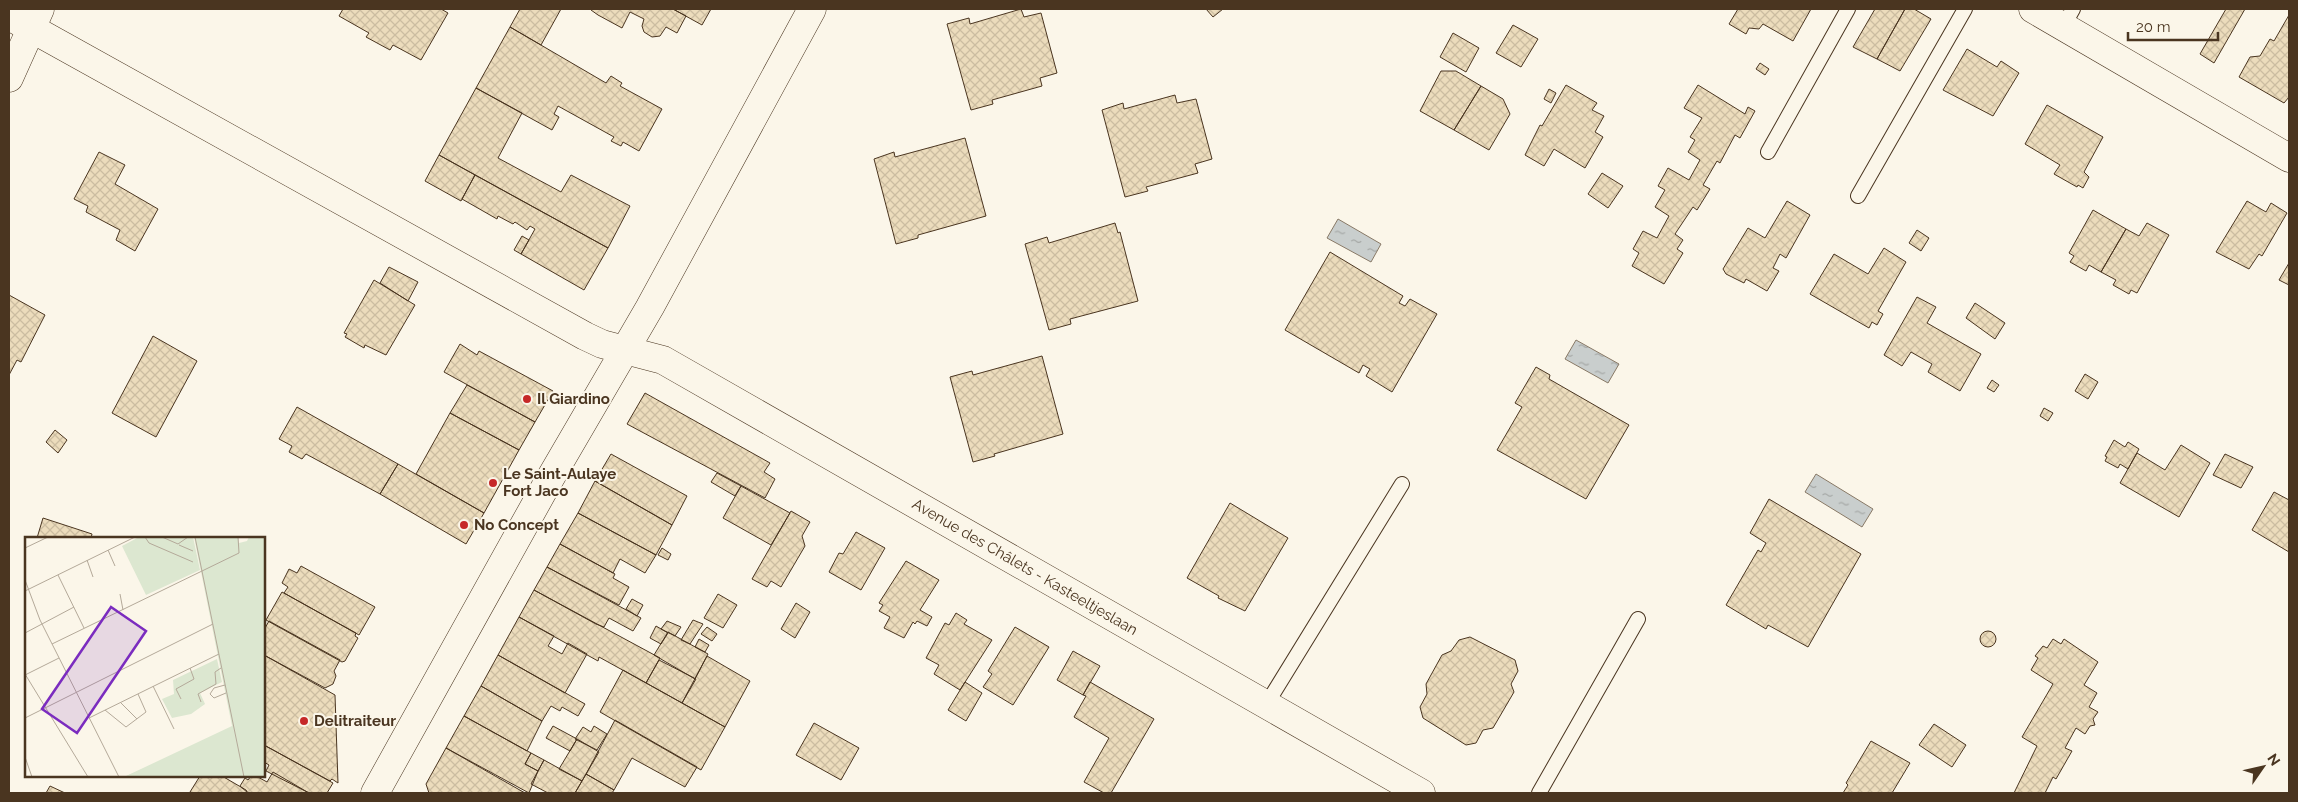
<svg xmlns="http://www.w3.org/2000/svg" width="2298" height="802" viewBox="0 0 2298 802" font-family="Raleway,sans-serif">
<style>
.water{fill:url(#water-ripples);stroke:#887966}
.building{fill:url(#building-cross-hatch);stroke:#4a3520}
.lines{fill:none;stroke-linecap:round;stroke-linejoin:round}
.service-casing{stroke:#4a3520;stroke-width:16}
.minor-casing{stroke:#4a3520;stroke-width:29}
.primary-casing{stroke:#4a3520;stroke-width:29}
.service{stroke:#fbf6e9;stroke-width:14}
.minor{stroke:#fbf6e9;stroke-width:28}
.primary{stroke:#fbf6e9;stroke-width:28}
.poi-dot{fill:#c62828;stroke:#fbf6e9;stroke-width:2}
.labels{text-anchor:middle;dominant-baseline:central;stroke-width:4;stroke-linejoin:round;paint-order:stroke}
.poi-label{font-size:15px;font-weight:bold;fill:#4a3520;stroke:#fbf6e9;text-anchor:start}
.street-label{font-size:15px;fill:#4a3520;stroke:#fbf6e9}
.inset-road{fill:none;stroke:#b4a999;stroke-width:1}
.view{fill:#7b2cbf;fill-opacity:0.15;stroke:#7b2cbf;stroke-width:2.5}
.inset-edge{fill:none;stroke:#4a3520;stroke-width:2.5}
</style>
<defs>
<pattern id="water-ripples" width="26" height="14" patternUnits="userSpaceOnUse" patternTransform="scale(1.25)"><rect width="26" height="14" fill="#c9cecd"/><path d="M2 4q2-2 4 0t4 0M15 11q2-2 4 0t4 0" fill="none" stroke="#a5a8a6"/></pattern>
<pattern id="building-cross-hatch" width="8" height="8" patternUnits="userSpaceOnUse" patternTransform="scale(1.25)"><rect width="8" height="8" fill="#ecdcbc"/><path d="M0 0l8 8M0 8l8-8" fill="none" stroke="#ccbda1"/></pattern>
</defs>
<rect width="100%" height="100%" fill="#fbf6e9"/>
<path class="water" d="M 1338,219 L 1381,244 L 1371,262 L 1327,238 Z
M 1576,340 L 1619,364 L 1608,383 L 1565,359 Z
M 1816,474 L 1873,509 L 1862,527 L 1805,492 Z"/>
<path class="building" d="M 343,9 L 441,9 L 448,13 L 421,60 L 393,45 L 390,50 L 366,37 L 369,33 L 339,16 Z
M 520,9 L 561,9 L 541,45 L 510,27 Z
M 592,9 L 673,9 L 686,16 L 677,33 L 666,27 L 660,36 L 652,37 L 644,32 L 642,26 L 644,19 L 630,12 L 622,28 L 598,15 L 591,10 Z
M 673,9 L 711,9 L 702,25 Z
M 1021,9 L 1024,17 L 1041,13 L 1057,73 L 1040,78 L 1042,86 L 992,100 L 993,104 L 971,110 L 947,24 L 969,18 L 970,24 Z
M 1206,9 L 1223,9 L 1213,17 Z
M 1738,9 L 1811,9 L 1793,41 L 1763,24 L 1759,29 L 1749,28 L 1746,34 L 1729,24 Z
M 1875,9 L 1905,9 L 1877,59 L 1853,47 Z
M 1905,9 L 1914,9 L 1931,19 L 1900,71 L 1877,59 Z
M 2226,9 L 2245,9 L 2214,63 L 2200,54 Z
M 2289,15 L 2289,97 L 2284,103 L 2239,77 L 2250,57 L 2260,56 L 2270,39 L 2274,41 Z
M 1513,25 L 1538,39 L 1521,67 L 1496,53 Z
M 510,27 L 606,83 L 611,76 L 622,83 L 620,86 L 662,109 L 639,151 L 623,142 L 621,146 L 611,141 L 614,137 L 558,106 L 554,114 L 559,117 L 552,130 L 476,88 Z
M 1453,33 L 1479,48 L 1466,72 L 1440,57 Z
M 1967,49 L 1997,67 L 2001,61 L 2019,73 L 1993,116 L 1943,90 Z
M 1760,63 L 1769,69 L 1765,75 L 1756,69 Z
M 1441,71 L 1456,71 L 1481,86 L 1454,130 L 1420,111 Z
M 1566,85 L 1597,103 L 1592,110 L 1604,116 L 1595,132 L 1603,137 L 1585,168 L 1554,149 L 1544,166 L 1525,155 L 1540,125 L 1542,126 Z
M 1698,85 L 1745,114 L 1748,107 L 1755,111 L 1740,138 L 1735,135 L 1720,163 L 1717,161 L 1703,185 L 1710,189 L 1697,210 L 1693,207 L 1675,234 L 1683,240 L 1677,249 L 1683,253 L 1664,284 L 1632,266 L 1639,253 L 1633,249 L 1643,231 L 1657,238 L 1669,216 L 1655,207 L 1665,190 L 1658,186 L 1668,168 L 1689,180 L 1700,160 L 1688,152 L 1695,140 L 1690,137 L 1702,118 L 1684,108 Z
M 1481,86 L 1503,99 L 1510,114 L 1489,150 L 1454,130 Z
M 476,88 L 522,113 L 498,158 L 561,192 L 571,175 L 630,206 L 608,248 L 439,155 Z
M 1549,89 L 1556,93 L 1551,103 L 1544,99 Z
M 1175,95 L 1177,103 L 1196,99 L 1212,159 L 1195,164 L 1198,173 L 1146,187 L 1148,191 L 1125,197 L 1102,110 L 1123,103 L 1124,109 Z
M 2047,105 L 2103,137 L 2084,172 L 2089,177 L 2083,188 L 2078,185 L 2077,187 L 2054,174 L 2060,165 L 2025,144 Z
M 965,138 L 986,216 L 918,235 L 918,238 L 896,244 L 874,159 L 894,152 L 895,157 Z
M 99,152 L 125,165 L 115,184 L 158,209 L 135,251 L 116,240 L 120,230 L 86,212 L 88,206 L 74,199 Z
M 439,155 L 475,175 L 461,201 L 425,181 Z
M 1602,173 L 1623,186 L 1608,208 L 1588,194 Z
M 475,175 L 608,248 L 584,290 L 521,254 L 535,229 L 530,226 L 527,230 L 515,222 L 513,224 L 498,216 L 497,219 L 462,199 Z
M 1787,201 L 1810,215 L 1786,258 L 1780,254 L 1773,268 L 1779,271 L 1767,291 L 1746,279 L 1744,283 L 1726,274 L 1723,269 L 1748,228 L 1765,238 Z
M 2247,201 L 2266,212 L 2271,203 L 2287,213 L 2262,256 L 2259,254 L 2249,269 L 2216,252 Z
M 2093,210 L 2126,229 L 2101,272 L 2089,265 L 2086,271 L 2070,262 L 2074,256 L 2069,253 Z
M 1115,223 L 1118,233 L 1120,232 L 1138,301 L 1070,319 L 1071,324 L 1049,330 L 1025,244 L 1047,237 L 1049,243 Z
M 2147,223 L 2169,235 L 2137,293 L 2131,290 L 2129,294 L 2113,285 L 2116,280 L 2101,272 L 2126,229 L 2139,236 Z
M 1917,230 L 1929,238 L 1921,251 L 1909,243 Z
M 522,236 L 529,240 L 521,254 L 514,250 Z
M 1884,248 L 1906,262 L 1878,311 L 1883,314 L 1877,325 L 1872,322 L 1869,328 L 1810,294 L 1834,254 L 1868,274 Z
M 1330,252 L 1403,296 L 1399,303 L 1405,306 L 1410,299 L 1437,314 L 1392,392 L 1366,376 L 1370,369 L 1363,365 L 1359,373 L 1285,330 Z
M 2289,263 L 2289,285 L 2279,280 Z
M 389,267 L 418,282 L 408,301 L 380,283 Z
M 374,280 L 415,305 L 386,355 L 365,345 L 364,348 L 345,337 L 347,334 L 344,333 Z
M 9,295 L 45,315 L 21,362 L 17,360 L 9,375 Z
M 1917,297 L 1936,307 L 1927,323 L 1981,354 L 1960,391 L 1928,372 L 1932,364 L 1911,352 L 1902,366 L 1884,355 Z
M 1975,303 L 2005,323 L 1995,339 L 1966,318 Z
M 153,336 L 197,361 L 156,437 L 112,413 Z
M 460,344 L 477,355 L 479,351 L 553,391 L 535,422 L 444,372 Z
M 1042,356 L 1063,434 L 994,454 L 995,456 L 973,462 L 950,377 L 972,371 L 973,375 Z
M 1536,367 L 1550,375 L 1549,379 L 1629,425 L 1586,499 L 1497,450 L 1522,407 L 1515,403 Z
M 2085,374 L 2098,382 L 2088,399 L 2075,391 Z
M 1992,380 L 1999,385 L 1994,392 L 1987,388 Z
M 467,385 L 535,422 L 519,450 L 450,413 Z
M 645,393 L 770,463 L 764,472 L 775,479 L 765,498 L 627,424 Z
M 297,407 L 398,464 L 380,494 L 306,454 L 302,459 L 289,452 L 292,446 L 279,439 Z
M 2044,408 L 2053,413 L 2048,421 L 2040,416 Z
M 450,413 L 519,450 L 484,513 L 416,474 Z
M 55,430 L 67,440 L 58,453 L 46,442 Z
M 2114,440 L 2125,447 L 2128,442 L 2139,449 L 2128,469 L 2120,464 L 2118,468 L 2105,461 L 2107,457 L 2105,456 Z
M 2181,445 L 2210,463 L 2179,517 L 2120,483 L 2137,453 L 2165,470 Z
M 611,454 L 687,496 L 672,525 L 595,481 Z
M 2225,454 L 2253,467 L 2241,488 L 2213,475 Z
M 398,464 L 484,513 L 466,544 L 380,494 Z
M 717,473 L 741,486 L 735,496 L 711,482 Z
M 595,481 L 672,525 L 656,555 L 578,513 Z
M 741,486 L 790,513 L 771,545 L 723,518 Z
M 2274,492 L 2289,500 L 2289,552 L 2252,530 Z
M 1769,499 L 1861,554 L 1808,647 L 1768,625 L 1766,629 L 1726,605 L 1758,550 L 1761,552 L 1766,543 L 1750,533 Z
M 1230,503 L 1288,538 L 1245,611 L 1218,598 L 1219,596 L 1187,578 Z
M 791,511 L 810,522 L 802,536 L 805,546 L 781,587 L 771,581 L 767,587 L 752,579 Z
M 578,513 L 656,555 L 645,573 L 620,559 L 613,573 L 560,544 Z
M 43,518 L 92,534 L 91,538 L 37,538 Z
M 856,532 L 885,548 L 861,590 L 829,572 L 839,553 L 843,554 Z
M 560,544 L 615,574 L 613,578 L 629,587 L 619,605 L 547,567 Z
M 662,548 L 671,554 L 668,560 L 658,555 Z
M 906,561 L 939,580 L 920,610 L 932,617 L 927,626 L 917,621 L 915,624 L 913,622 L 904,638 L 884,628 L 890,617 L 879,611 L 883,605 L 879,603 Z
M 301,566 L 375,607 L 359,635 L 284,593 L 288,587 L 282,583 L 289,569 L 297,573 Z
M 547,567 L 641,618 L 633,631 L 609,618 L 604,627 L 596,624 L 534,590 Z
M 534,590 L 660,658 L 646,683 L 599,657 L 598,661 L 519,617 Z
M 282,592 L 356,633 L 355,636 L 358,638 L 345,661 L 342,662 L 266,620 Z
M 718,594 L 737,605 L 723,628 L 704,618 Z
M 632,599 L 643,605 L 637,616 L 626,609 Z
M 796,603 L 810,612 L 795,638 L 781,629 Z
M 956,613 L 967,620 L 964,624 L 992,640 L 960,690 L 934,674 L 939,665 L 926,658 L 945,623 L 949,625 Z
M 519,617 L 554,636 L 548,646 L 562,654 L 568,643 L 587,654 L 565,693 L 498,655 Z
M 693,620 L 703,624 L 690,644 L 681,640 Z
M 269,621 L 340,660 L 334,671 L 336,676 L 333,684 L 325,688 L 264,655 L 264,627 L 265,628 Z
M 667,621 L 681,627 L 675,636 L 661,629 Z
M 656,626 L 668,633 L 661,644 L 650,638 Z
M 707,627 L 717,634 L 712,641 L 701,634 Z
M 1015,627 L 1049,647 L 1013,705 L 983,687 L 992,674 L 988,671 Z
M1980 639a8 8 0 1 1 16 0a8 8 0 1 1-16 0Z
M 668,632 L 708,654 L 695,679 L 654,655 Z
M 1470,637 L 1515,660 L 1518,671 L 1511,684 L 1514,692 L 1493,728 L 1483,730 L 1476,743 L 1466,745 L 1423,718 L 1420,707 L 1427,694 L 1426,684 L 1442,655 L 1451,651 L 1459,640 Z
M 699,639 L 709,645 L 705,652 L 695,647 Z
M 2053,639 L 2061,644 L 2064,639 L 2098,662 L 2084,685 L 2097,693 L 2089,707 L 2098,712 L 2093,719 L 2095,725 L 2090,726 L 2085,734 L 2076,728 L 2065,748 L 2072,751 L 2056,779 L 2053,777 L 2045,793 L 2014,793 L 2037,746 L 2022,737 L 2053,684 L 2031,670 L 2038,658 L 2035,656 L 2043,646 L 2047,648 Z
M 1073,651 L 1100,666 L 1083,695 L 1057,680 Z
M 264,655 L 335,695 L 338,783 L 332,779 L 330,781 L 264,745 Z
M 498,655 L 585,704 L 578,716 L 562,707 L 560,711 L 551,706 L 542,721 L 481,686 Z
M 707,656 L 750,681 L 725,727 L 682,703 Z
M 659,660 L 696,679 L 682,703 L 646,683 Z
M 623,670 L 725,727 L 701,770 L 600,712 Z
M 965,682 L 982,693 L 966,721 L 948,710 Z
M 1090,682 L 1154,719 L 1111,793 L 1104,793 L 1084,782 L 1109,738 L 1074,717 L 1086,696 L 1083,695 Z
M 481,686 L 542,721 L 527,751 L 464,716 Z
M 464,716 L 531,753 L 525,764 L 538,771 L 529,793 L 446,748 Z
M 615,720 L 697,767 L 685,787 L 632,758 L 614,790 L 586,774 Z
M 814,723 L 859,748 L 841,780 L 796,755 Z
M 1934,724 L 1966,745 L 1952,767 L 1919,745 Z
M 553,726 L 577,739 L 570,751 L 546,738 Z
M 594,726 L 607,734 L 597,750 L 575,739 L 583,727 L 591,732 Z
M 577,739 L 599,752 L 582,781 L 559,769 Z
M 1871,741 L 1910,763 L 1892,793 L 1843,793 L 1848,785 L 1846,783 Z
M 264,745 L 333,783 L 327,793 L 309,793 L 266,771 L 269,765 L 264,762 Z
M 446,748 L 525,793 L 429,793 L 426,784 Z
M 531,753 L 544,760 L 538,771 L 525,764 Z
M 544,760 L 582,781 L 575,793 L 548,793 L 531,784 Z
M 273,772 L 309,793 L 248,793 L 240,786 L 245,778 L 248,780 L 251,776 L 256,776 L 267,782 Z
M 586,774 L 614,790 L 612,793 L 575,793 Z
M 200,776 L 222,776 L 246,790 L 248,793 L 192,793 L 190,792 Z
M 50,786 L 65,793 L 46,793 Z"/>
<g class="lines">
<defs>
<path id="service" d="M 2064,25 L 2073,9
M 1768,152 L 1848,9
M 1858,196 L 1965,9
M 1266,705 L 1402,484
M 1539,793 L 1638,619"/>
<path id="minor" d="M 2033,9 L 2289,158
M 9,16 L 585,336 L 602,344 L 663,360 L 1421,793
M 9,78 L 40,9"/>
<path id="primary" d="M 375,793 L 548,482 L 650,307 L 812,9"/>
</defs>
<use href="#service" class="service-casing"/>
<use href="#minor" class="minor-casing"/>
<use href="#primary" class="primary-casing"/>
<use href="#service" class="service"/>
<use href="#minor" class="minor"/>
<use href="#primary" class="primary"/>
</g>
<g class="poi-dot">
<circle cx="527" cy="399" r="5"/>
<circle cx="493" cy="483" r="5"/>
<circle cx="464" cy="525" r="5"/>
<circle cx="304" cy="721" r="5"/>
</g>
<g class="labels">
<g class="poi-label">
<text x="537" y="399">Il Giardino</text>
<text x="503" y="474">Le Saint-Aulaye<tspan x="503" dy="17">Fort Jaco</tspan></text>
<text x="474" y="525">No Concept</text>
<text x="314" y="721">Delitraiteur</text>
</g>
<g class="street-label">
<text transform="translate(1025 567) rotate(30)">Avenue des Châlets - Kasteeltjeslaan</text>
</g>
</g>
<g transform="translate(25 537)">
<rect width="240" height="240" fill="#fbf6e9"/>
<path d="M 169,0 L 213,0 L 214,6 L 222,4 L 224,0 L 240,0 L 240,240 L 99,240 L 207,189 Z" fill="#dce7d0"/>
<path d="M 114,0 L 168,0 L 175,33 L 121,58 L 97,9 ZM 192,122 L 197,145 L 175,156 L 180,167 L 166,177 L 147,181 L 137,162 L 149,157 L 148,143 ZM 141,222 L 153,228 L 159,240 L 99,240 Z" fill="#dce7d0"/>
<path class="inset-road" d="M 120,0 L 124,6 L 168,25M 137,0 L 153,7 L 163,0M 170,0 L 219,240M 154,8 L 168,14M 0,11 L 23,0M 83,13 L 90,29M 62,23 L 68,40M 33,38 L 59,91M 0,43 L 15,83 L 94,240M 0,54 L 110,0M 95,57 L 98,73M 0,96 L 49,70M 27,107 L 214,16 L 213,0M 0,137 L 63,240M 0,138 L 34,121M 200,148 L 189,151 L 185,157 L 189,161 L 201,156M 128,149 L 149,192M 156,162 L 151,152 L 169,142 L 165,131M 176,165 L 173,157 L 191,147 L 190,135 L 196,131M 96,166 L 112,182M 80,173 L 101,190 L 121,175 L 113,157M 0,181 L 188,87M 64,181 L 194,117M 0,220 L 7,240"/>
<path class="view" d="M 86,70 L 121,94 L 52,196 L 17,172 Z"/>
<rect width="240" height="240" class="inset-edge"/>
</g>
<rect width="2298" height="802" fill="none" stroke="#4a3520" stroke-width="20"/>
<g transform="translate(2263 767) rotate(56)" stroke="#fbf6e9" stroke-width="4" paint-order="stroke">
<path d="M0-4L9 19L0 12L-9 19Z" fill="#4a3520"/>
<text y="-8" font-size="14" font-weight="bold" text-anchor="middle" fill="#4a3520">N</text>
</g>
<path d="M2128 32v8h90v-8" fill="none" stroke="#4a3520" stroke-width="2.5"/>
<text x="2136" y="32" font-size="15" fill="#4a3520" stroke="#fbf6e9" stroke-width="4" paint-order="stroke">20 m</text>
</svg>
